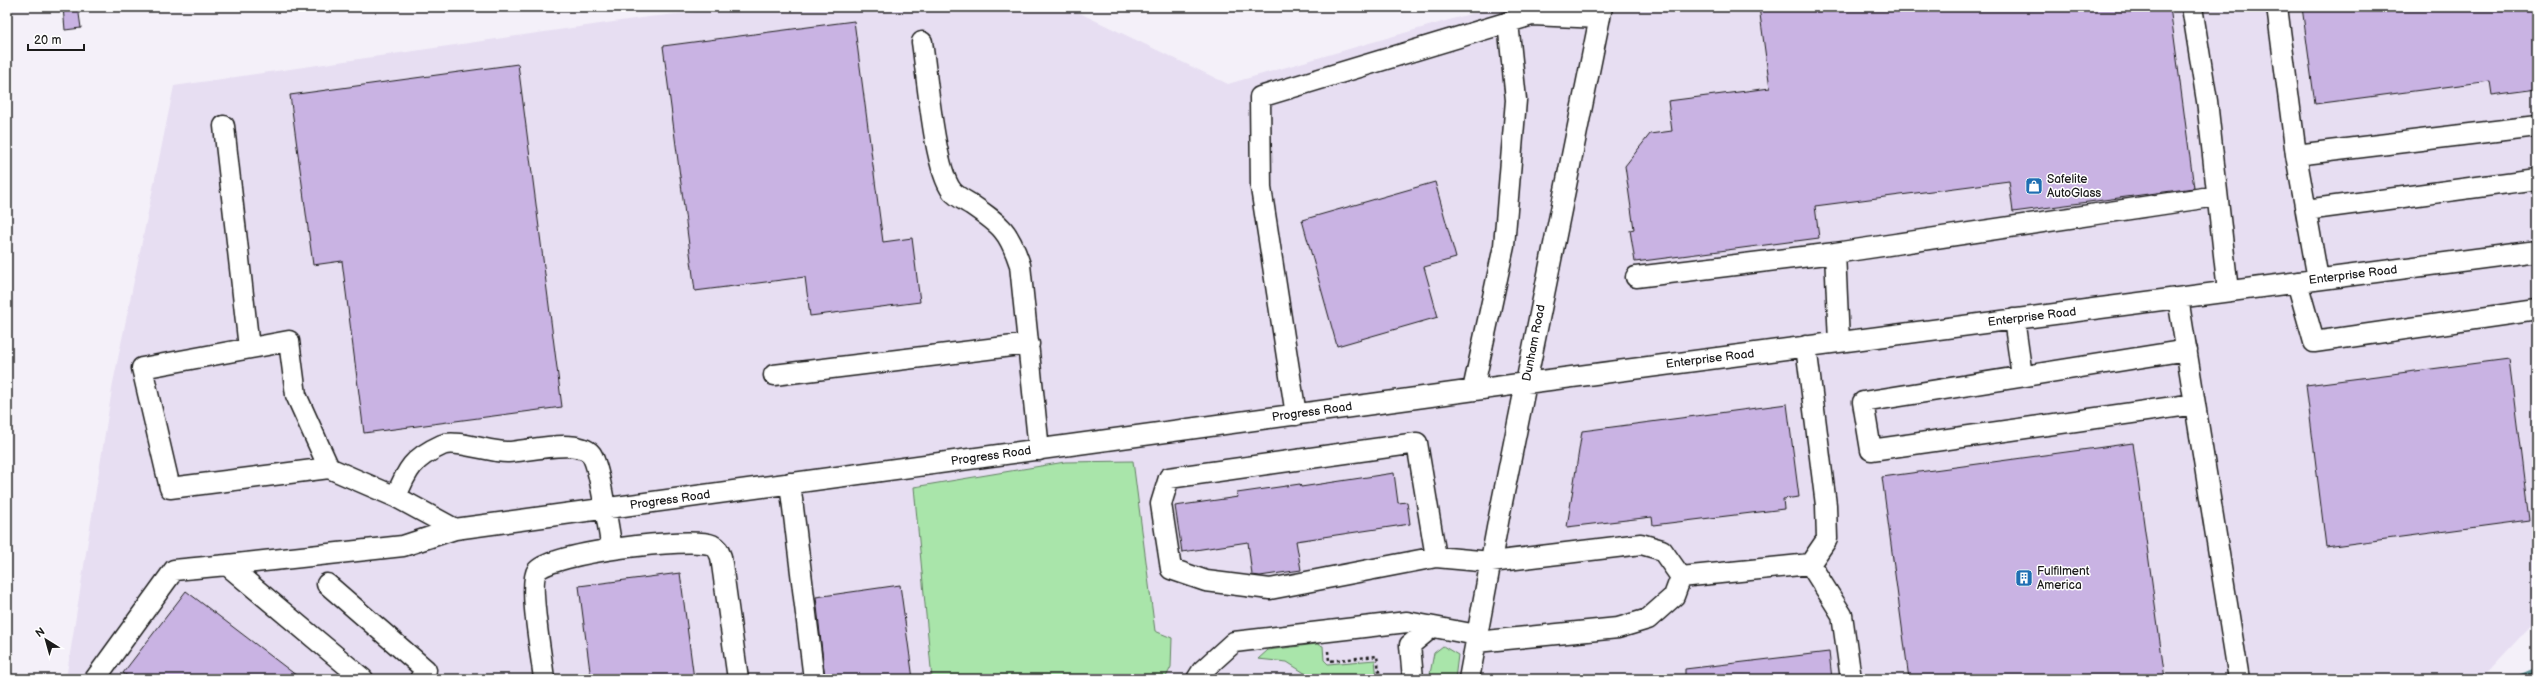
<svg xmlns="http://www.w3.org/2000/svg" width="2544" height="686" viewBox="0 0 2544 686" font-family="'Balsamiq Sans',sans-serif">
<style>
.built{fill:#e7def2}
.green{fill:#a9e5aa;stroke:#628063}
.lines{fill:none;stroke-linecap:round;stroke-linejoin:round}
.stream{stroke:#5f9093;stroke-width:5.5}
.building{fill:#c9b3e3;stroke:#1c1c1c}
.minor-casing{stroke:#1c1c1c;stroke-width:23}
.path{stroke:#1c1c1c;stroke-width:2.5;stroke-dasharray:3 3;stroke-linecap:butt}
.minor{stroke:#fff;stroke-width:20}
.labels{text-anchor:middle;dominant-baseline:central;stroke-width:3;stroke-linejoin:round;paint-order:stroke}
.poi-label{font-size:12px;fill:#1c1c1c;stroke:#fff;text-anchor:start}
.street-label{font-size:12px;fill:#1c1c1c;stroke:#fff}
</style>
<rect width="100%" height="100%" fill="#f4f0f9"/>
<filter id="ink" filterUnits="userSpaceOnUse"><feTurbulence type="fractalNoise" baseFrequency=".025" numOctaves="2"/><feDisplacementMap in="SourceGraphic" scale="8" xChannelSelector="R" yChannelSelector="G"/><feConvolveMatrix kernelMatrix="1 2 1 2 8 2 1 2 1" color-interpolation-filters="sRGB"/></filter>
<g filter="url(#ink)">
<path class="built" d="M 744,7 L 1067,7 L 1228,84 L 1494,7 L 2537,7 L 2537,619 L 2481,679 L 66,679 L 113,383 L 174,86 L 648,17 Z"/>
<path class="green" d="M 1133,461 L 1155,631 L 1172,638 L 1171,667 L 1165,679 L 932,679 L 914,487 L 1065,462 Z
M 1317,644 L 1323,646 L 1324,660 L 1328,664 L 1375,660 L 1377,679 L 1314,679 L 1287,662 L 1258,659 L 1268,650 Z
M 1443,646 L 1458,655 L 1455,679 L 1429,679 L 1434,653 Z"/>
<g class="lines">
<path class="stream" d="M 2516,679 L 2537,670"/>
</g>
<path class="building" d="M 63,7 L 78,7 L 81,28 L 65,30 Z
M 1759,7 L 2170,7 L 2194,188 L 2013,212 L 2009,181 L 1815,206 L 1819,238 L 1635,262 L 1630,230 L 1634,229 L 1625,166 L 1650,134 L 1672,131 L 1668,101 L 1770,88 Z
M 2302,7 L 2537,7 L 2537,89 L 2492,95 L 2490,81 L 2315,104 Z
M 854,21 L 883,242 L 912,238 L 920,302 L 810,316 L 805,277 L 695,291 L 663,46 Z
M 518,64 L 562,407 L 364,433 L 342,261 L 313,265 L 290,95 Z
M 1435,182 L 1456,258 L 1424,267 L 1438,317 L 1337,346 L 1302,220 Z
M 2509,359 L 2529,520 L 2326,547 L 2306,385 Z
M 1787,404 L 1799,497 L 1783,499 L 1784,509 L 1653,525 L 1652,517 L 1567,527 L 1582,431 Z
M 2133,443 L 2165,679 L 1909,679 L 1882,477 Z
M 1394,473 L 1398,503 L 1407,502 L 1410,524 L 1296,541 L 1301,570 L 1260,576 L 1252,575 L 1248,542 L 1182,552 L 1175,506 L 1238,497 L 1237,493 L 1300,484 L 1301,487 Z
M 680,573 L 694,679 L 591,679 L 579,586 Z
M 900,585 L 913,679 L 825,679 L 816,597 Z
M 186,591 L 301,679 L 132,679 L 123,673 Z
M 1829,652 L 1832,679 L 1685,679 L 1685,669 Z"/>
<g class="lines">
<defs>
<path id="minor" d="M 2192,7 L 2207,101 L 2228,291
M 2277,7 L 2296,155 L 2537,126
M 922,42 C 927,75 934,168 952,191 C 957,197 966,201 972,205 C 1001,225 1009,231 1020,265 L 1039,450
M 224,126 L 249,348
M 2296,155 L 2318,279
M 2306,210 L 2537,179
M 1636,277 L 1835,253
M 2297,282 L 2314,342 L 2537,310
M 2178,298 L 2239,679
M 2014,319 L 2022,376
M 1839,342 L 1835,253 L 2217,196
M 2187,350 L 1863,402 L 1871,450 L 2195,404
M 774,375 L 1029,344
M 1473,390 L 1504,246 L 1516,100 L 1508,22
M 1296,415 L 1261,188 L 1260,97 L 1532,15 L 1600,18
M 329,468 L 170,488 L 142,368 L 289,341 L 296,395 L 329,468 L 396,497 L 455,529
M 790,483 L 814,679
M 396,497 C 407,469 413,458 442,445 C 456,439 492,453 508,452 C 527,451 578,438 591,454 C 600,466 608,529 612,548
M 1436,557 L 1270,589 L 1206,581 L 1171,569 L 1161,504 L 1169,478 L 1417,443 L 1436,557 L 1491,562 L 1641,544 L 1662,550 L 1681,577
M 1810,564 L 1842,615 L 1851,679
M 1681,577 L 1810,564 L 1827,539 L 1826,505 L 1806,346
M 327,584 L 426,670 L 420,679
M 1476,642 L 1618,628 L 1648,619 L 1674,596 L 1681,577
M 95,679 L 174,570 L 227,565
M 363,679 L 227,565 L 403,546 L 455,529 L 1526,383 L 2537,251
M 544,679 C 542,659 528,584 537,571 C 550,553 691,536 712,545 C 718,548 719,552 721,557 L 738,679
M 1197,679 L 1202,671 L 1234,642 L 1407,622 L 1477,635
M 1413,679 L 1410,645 L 1432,627
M 1469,679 L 1499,517 L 1602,7"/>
</defs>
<use href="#minor" class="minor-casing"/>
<path class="path" d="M 1328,651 L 1329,661 L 1377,656 L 1380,679"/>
<use href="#minor" class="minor"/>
</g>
</g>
<defs>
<symbol id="shop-square" viewBox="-11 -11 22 22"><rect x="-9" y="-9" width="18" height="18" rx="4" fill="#1f6fb2" stroke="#fff"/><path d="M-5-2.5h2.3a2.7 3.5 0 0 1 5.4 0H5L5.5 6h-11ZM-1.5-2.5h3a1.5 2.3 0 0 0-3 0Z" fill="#fff"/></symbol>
<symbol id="building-square" viewBox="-11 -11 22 22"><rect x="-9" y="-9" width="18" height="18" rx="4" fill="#1f6fb2" stroke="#fff"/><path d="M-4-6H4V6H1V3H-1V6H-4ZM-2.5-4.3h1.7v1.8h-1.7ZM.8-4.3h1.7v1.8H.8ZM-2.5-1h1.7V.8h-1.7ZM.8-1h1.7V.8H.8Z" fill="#fff"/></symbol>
</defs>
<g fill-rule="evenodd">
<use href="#shop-square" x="2024" y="176" width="20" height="20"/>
<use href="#building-square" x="2014" y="568" width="20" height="20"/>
</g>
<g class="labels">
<g class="poi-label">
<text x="2047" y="179">Safelite<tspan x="2047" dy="14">AutoGlass</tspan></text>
<text x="2037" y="571">Fulfilment<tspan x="2037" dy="14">America</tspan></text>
</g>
<g class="street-label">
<text transform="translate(2353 275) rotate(-7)">Enterprise Road</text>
<text transform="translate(2032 317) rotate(-7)">Enterprise Road</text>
<text transform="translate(1534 343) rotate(-79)">Dunham Road</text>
<text transform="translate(1710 359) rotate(-7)">Enterprise Road</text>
<text transform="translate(1312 412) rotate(-8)">Progress Road</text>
<text transform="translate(991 456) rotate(-8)">Progress Road</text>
<text transform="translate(670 500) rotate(-8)">Progress Road</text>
</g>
</g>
<rect width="2544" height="686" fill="none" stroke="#fff" stroke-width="24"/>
<rect x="12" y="12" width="2520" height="662" fill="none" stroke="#1c1c1c" stroke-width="1.5" filter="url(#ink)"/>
<g transform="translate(46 640) rotate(323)" stroke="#ffffff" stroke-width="3" paint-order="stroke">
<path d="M0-3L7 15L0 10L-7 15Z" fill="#1c1c1c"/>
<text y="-6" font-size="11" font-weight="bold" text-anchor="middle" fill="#1c1c1c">N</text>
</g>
<path d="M28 44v6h56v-6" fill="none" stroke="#1c1c1c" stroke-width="2"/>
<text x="34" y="44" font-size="12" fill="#1c1c1c" stroke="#ffffff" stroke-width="3" paint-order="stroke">20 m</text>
</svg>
